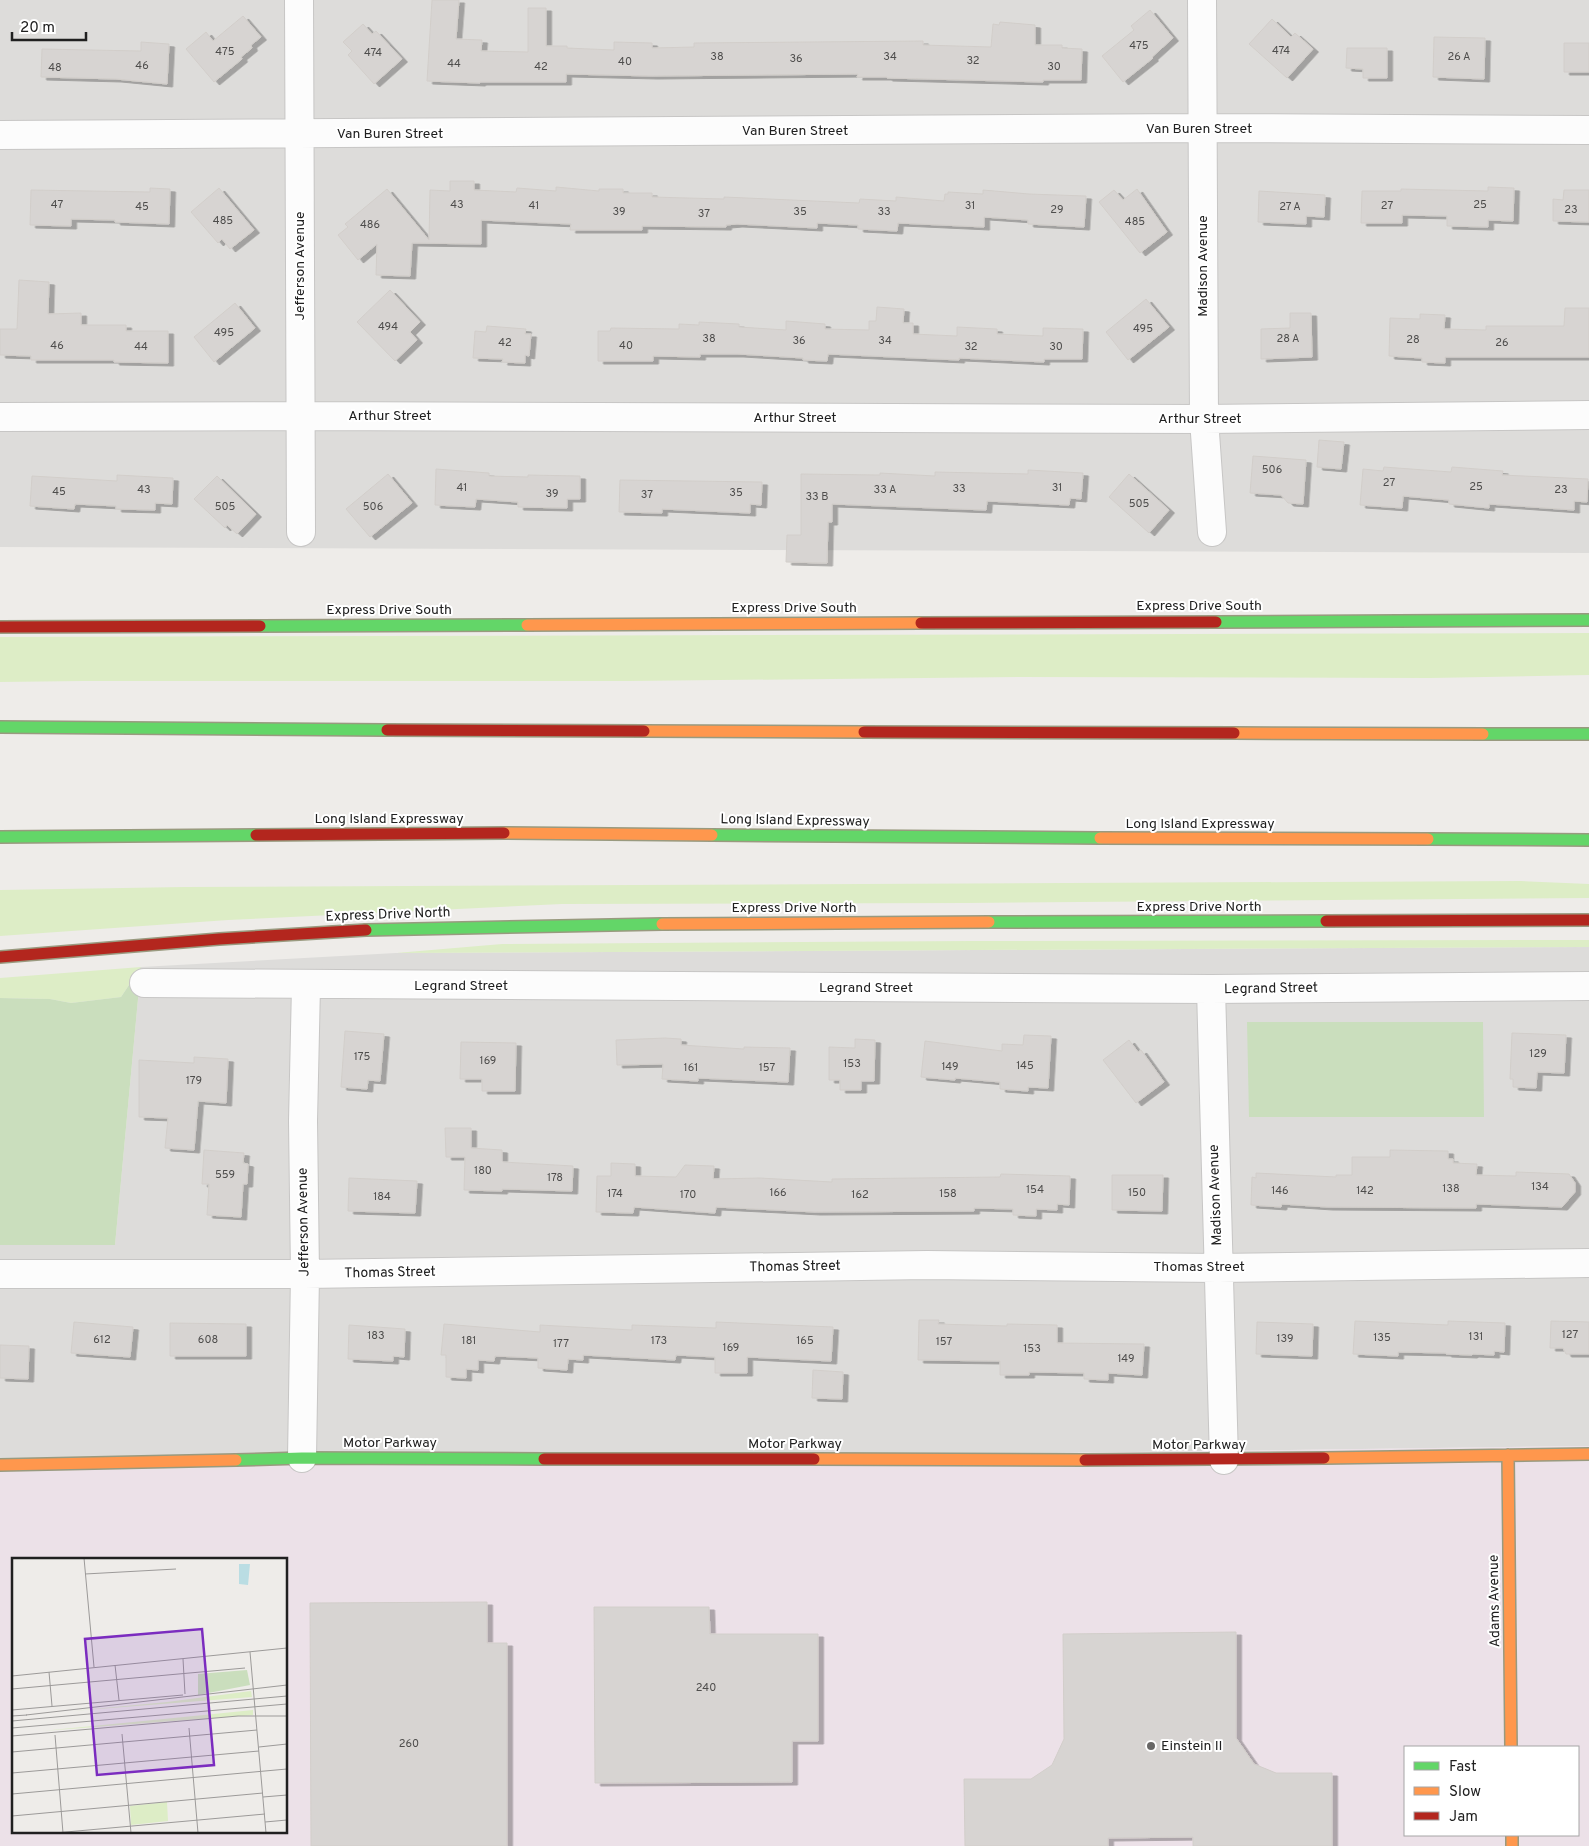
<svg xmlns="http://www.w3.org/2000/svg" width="1589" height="1846" viewBox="0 0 1589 1846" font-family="Overpass,sans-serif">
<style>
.residential{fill:#dddcda}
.industrial{fill:#ece1e8;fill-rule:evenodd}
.grass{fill:#ddedc6}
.forest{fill:#cadebd}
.building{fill:#d7d4d2;stroke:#d2ceca;filter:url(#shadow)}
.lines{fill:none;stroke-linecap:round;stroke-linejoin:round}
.street-casing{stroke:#c7c6c5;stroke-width:30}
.fast-casing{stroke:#999a7f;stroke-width:14}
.slow-casing{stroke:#999a7f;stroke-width:14}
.jam-casing{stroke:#999a7f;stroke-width:14}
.street{stroke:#fcfcfc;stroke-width:28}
.fast{stroke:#63d668;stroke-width:11}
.slow{stroke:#ff974d;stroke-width:11}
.jam{stroke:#b3261e;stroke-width:11}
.poi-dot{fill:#686766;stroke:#fff;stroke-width:2}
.labels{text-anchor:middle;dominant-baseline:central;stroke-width:4;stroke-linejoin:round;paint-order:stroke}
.number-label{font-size:11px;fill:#4e4d4c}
.street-label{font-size:14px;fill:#202020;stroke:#fff}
.poi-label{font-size:14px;fill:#202020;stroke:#fff;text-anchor:start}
.inset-road{fill:none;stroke:#9c9a99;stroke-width:1}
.view{fill:#7b2cbf;fill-opacity:0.15;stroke:#7b2cbf;stroke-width:2.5}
.inset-edge{fill:none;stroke:#202020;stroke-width:2.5}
</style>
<defs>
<filter id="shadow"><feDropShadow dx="5.5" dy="3" stdDeviation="0" flood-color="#0004"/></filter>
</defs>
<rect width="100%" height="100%" fill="#eeece9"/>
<path class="residential" d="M 0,0 L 1589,0 L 1589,553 L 0,547 Z
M 1589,947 L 1589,1446 L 0,1467 L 0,1245 L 115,1245 L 141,967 L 396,953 Z"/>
<path class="industrial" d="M 1589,1446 L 1589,1846 L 0,1846 L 0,1467 ZM 14,1560 L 286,1560 L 286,1832 L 14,1832 ZM 1405,1747 L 1578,1747 L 1578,1835 L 1405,1835 Z"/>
<path class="grass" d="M 1589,633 L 1589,675 L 1430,678 L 1018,677 L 629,681 L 83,681 L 0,682 L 0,637 Z
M 1521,881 L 1589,884 L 1589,898 L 966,903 L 562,904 L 228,920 L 0,936 L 0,890 L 184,887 Z
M 1589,940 L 1589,947 L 396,953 L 502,944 L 971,941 Z
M 141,967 L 121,997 L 71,1003 L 50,999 L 0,998 L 0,978 Z"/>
<path class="forest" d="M 141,967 L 115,1245 L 0,1245 L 0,998 L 50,999 L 71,1003 L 121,997 Z
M 1247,1022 L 1483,1022 L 1484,1117 L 1249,1117 Z"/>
<path class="building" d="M 432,0 L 459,0 L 456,39 L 482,40 L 481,51 L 528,52 L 528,8 L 546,8 L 546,46 L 567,46 L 567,48 L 614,50 L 614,42 L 652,43 L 652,48 L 694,47 L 694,43 L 923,41 L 923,45 L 991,47 L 993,24 L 999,25 L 1000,22 L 1035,25 L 1035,45 L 1062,45 L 1062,48 L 1082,49 L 1081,80 L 1043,80 L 1043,82 L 887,78 L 887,77 L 857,77 L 858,74 L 652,76 L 566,74 L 566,82 L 480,82 L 480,83 L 427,81 Z
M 1150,10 L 1173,38 L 1152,57 L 1153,58 L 1123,82 L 1102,56 L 1134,30 L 1131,26 Z
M 243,16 L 261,37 L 251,45 L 252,48 L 241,57 L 242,59 L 214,82 L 186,49 L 206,32 L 213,41 Z
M 1272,19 L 1291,37 L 1295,33 L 1313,49 L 1287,78 L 1249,44 Z
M 363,24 L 372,34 L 376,31 L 402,59 L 374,84 L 348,55 L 352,51 L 343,42 Z
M 1434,37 L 1485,38 L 1484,79 L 1433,77 Z
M 141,42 L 169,44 L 167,84 L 116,79 L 41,77 L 42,49 L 141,51 Z
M 1564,43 L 1589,43 L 1589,72 L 1564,72 Z
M 1347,48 L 1387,48 L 1387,78 L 1363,78 L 1363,69 L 1346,68 Z
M 450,181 L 474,181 L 474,190 L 516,192 L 517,188 L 556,191 L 556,187 L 599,191 L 599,189 L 623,189 L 623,193 L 652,193 L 652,197 L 724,199 L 724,197 L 859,203 L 860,199 L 896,201 L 896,197 L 944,201 L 945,194 L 948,194 L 948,192 L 983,194 L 983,190 L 1029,194 L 1086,196 L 1084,227 L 1028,224 L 1028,220 L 984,217 L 984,227 L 898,223 L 897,231 L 858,229 L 858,225 L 817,223 L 817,228 L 737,224 L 726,225 L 726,227 L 642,226 L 642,230 L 570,230 L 571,224 L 481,220 L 481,244 L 412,243 L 410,276 L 376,275 L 377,244 L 358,260 L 338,235 L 348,227 L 345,224 L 387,189 L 429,240 L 430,190 L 450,191 Z
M 1488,187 L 1514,188 L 1513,221 L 1488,220 L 1488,227 L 1447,226 L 1447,216 L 1402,215 L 1402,223 L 1361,223 L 1362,191 L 1401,191 L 1401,189 L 1488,191 Z
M 150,188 L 170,189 L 169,224 L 115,222 L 115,220 L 71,219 L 71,226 L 30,225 L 31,190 L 150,192 Z
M 219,188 L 254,230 L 230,249 L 222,239 L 218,243 L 191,212 Z
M 1137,189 L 1167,232 L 1140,253 L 1099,202 L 1114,190 L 1123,200 Z
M 1564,190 L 1589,190 L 1589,222 L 1553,221 L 1553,199 L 1563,200 Z
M 1259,191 L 1325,195 L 1324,217 L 1306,216 L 1306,224 L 1258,222 Z
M 19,280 L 49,282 L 48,314 L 81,313 L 81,325 L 126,325 L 126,331 L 168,331 L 168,363 L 114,362 L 114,360 L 31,360 L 31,356 L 0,355 L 0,329 L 17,329 Z
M 390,290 L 420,322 L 410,332 L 417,340 L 395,361 L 357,322 Z
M 1146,299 L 1169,327 L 1128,360 L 1106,332 Z
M 235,303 L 255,328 L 214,362 L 194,337 Z
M 877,307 L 904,309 L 903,323 L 913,323 L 913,334 L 957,336 L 957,327 L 997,329 L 997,334 L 1043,336 L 1043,328 L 1083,329 L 1082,359 L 1044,359 L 1044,362 L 959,358 L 959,360 L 828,354 L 827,361 L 803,360 L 803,358 L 738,354 L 700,354 L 700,357 L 653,356 L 653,361 L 598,361 L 598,331 L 610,331 L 611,328 L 679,329 L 679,324 L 699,325 L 699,322 L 739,324 L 739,327 L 786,330 L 786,321 L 825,324 L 825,329 L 869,330 L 869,321 L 876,321 Z
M 1565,308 L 1589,308 L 1589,357 L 1445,357 L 1445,363 L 1422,362 L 1422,358 L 1389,356 L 1390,318 L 1420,319 L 1420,314 L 1445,315 L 1444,329 L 1486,330 L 1486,326 L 1564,326 Z
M 1290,313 L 1311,313 L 1312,357 L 1261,359 L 1261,329 L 1290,328 Z
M 487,326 L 526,329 L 525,334 L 531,334 L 529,356 L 525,355 L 525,363 L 502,362 L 503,359 L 473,358 L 475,331 L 486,332 Z
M 1319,440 L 1344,442 L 1341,469 L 1317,467 Z
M 1253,456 L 1306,460 L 1303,504 L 1288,503 L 1281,495 L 1250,493 Z
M 1384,467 L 1451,472 L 1452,467 L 1503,471 L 1502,475 L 1588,479 L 1587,502 L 1574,501 L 1574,510 L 1489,504 L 1489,508 L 1449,504 L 1449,500 L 1403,496 L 1402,508 L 1360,505 L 1363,469 L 1383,471 Z
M 436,469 L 489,473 L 489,476 L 528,477 L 528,475 L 580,476 L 580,499 L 567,499 L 567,508 L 518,507 L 518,502 L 476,499 L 475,507 L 435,505 Z
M 1028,470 L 1083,473 L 1081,499 L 1070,498 L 1069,505 L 987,501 L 986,510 L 832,504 L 832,522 L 828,522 L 827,563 L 786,562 L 787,535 L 801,535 L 801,474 L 880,475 L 880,473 L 935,476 L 935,472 L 1028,474 Z
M 388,474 L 412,503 L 370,537 L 346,509 Z
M 1129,474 L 1169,510 L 1149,533 L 1109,497 Z
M 117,475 L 173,478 L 172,504 L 155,503 L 155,510 L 116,509 L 116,506 L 75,504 L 74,509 L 30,506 L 32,476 L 117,481 Z
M 217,476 L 256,514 L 237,534 L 227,525 L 225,528 L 194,499 Z
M 620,480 L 762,482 L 761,505 L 750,504 L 750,513 L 662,509 L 662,513 L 619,512 Z
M 345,1031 L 384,1034 L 380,1081 L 368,1080 L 367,1089 L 341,1087 Z
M 1512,1033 L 1566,1035 L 1564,1073 L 1537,1072 L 1536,1088 L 1513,1087 L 1513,1079 L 1510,1079 Z
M 1024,1035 L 1051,1036 L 1048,1088 L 1028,1087 L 1028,1091 L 1000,1089 L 1000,1082 L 955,1078 L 955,1080 L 921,1077 L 925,1041 L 1002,1051 L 1002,1044 L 1023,1045 Z
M 665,1038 L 681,1039 L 681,1045 L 744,1049 L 744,1047 L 790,1048 L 788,1082 L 698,1078 L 698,1081 L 662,1079 L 663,1064 L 617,1065 L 616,1040 Z
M 855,1039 L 875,1040 L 874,1081 L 861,1081 L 861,1090 L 840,1090 L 840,1080 L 829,1080 L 829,1047 L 855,1048 Z
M 1129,1040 L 1138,1052 L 1141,1050 L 1164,1082 L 1136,1103 L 1103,1060 Z
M 461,1042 L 516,1043 L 515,1091 L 482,1091 L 482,1079 L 460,1079 Z
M 194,1057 L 228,1059 L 226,1103 L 198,1101 L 194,1150 L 165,1148 L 168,1118 L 139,1117 L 139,1060 L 194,1063 Z
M 445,1128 L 471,1128 L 471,1148 L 502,1150 L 502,1161 L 503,1162 L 573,1166 L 572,1191 L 502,1189 L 502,1191 L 464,1190 L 465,1157 L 446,1157 Z
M 204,1150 L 244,1153 L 243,1163 L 248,1164 L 247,1184 L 243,1184 L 241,1217 L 207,1215 L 209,1184 L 202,1184 Z
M 1390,1150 L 1448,1151 L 1448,1159 L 1453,1159 L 1453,1163 L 1477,1164 L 1476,1175 L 1516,1176 L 1516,1172 L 1569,1174 L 1575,1183 L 1575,1192 L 1562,1207 L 1476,1204 L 1476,1208 L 1327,1207 L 1282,1204 L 1281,1207 L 1251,1205 L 1252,1177 L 1256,1178 L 1256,1173 L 1336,1177 L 1336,1175 L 1352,1175 L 1352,1157 L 1390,1157 Z
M 611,1163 L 635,1164 L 635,1176 L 676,1177 L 685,1165 L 714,1166 L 713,1179 L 760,1178 L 832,1182 L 832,1179 L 1000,1177 L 1001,1174 L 1070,1176 L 1069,1205 L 1057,1204 L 1057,1210 L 1036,1209 L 1036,1216 L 1013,1215 L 1013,1209 L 974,1208 L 974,1211 L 815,1212 L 716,1207 L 715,1213 L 634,1207 L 633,1213 L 596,1212 L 597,1176 L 611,1176 Z
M 1112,1175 L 1163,1175 L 1162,1211 L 1112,1210 Z
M 349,1178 L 417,1181 L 415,1213 L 348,1211 Z
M 919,1320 L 939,1320 L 938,1324 L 1007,1326 L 1007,1324 L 1057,1325 L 1057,1343 L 1144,1344 L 1142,1375 L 1108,1373 L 1108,1380 L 1084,1379 L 1084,1373 L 1029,1372 L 1029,1375 L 1000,1375 L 1000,1361 L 918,1360 Z
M 1355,1321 L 1448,1325 L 1448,1321 L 1505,1323 L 1504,1352 L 1494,1351 L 1494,1355 L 1473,1354 L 1472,1355 L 1446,1354 L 1446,1353 L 1398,1352 L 1398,1356 L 1353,1354 Z
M 1551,1321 L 1589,1322 L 1589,1354 L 1566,1354 L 1563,1348 L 1550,1348 Z
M 74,1322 L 133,1327 L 130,1357 L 71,1353 Z
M 716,1322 L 833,1327 L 831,1361 L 747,1357 L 747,1373 L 715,1373 L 715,1357 L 676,1355 L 675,1360 L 583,1355 L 583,1360 L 568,1359 L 567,1370 L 538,1368 L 538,1358 L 495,1356 L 494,1361 L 478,1360 L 478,1370 L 466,1369 L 466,1378 L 446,1377 L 446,1355 L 441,1355 L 444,1324 L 540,1332 L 540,1325 L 632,1330 L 632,1325 L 716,1328 Z
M 1257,1322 L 1313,1324 L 1312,1356 L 1256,1354 Z
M 170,1323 L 246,1324 L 246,1356 L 170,1356 Z
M 349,1325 L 405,1329 L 404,1357 L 393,1356 L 393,1361 L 348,1359 Z
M 0,1345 L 29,1346 L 28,1379 L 0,1378 Z
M 813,1370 L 843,1372 L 842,1399 L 812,1398 Z
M 487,1602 L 487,1643 L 507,1643 L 507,1846 L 311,1846 L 310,1603 Z
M 594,1607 L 709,1607 L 710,1634 L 818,1634 L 818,1741 L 792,1741 L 792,1782 L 595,1783 Z
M 1236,1632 L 1236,1738 L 1254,1764 L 1276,1773 L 1332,1773 L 1332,1846 L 1193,1846 L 1193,1837 L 1108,1838 L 1108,1846 L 965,1846 L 964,1779 L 1031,1779 L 1052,1765 L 1064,1739 L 1063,1634 Z"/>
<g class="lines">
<defs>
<path id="street" d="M 299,0 L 301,532
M 1202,0 L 1204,419 L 1212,532
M 0,135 L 1203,128 L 1589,130
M 0,417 L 300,416 L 1204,419 L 1589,415
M 144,983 L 1211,989 L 1589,986
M 1211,989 L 1224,1460
M 0,1274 L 305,1274 L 927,1265 L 1218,1268 L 1589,1263
M 302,1458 L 305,1274 L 303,1121 L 306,986"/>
<path id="fast" d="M 1216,622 L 1589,620
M 260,626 L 527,625
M 0,727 L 387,730
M 1483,734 L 1589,734
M 712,835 L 1100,838
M 0,837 L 256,835
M 1428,839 L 1589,840
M 989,922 L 1326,921
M 366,930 L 662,924
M 236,1460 L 302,1458 L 544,1459"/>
<path id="slow" d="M 527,625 L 921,623
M 644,731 L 864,732
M 1234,733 L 1483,734
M 504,833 L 712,835
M 1100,838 L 1428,839
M 662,924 L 989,922
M 1508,1455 L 1511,1747
M 1324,1458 L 1589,1454
M 814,1459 L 1085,1460
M 0,1465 L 236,1460
M 1512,1835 L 1512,1846"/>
<path id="jam" d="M 921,623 L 1216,622
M 0,627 L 260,626
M 387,730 L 644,731
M 864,732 L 1234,733
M 256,835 L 504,833
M 1326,921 L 1589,920
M 0,957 L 219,939 L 366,930
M 544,1459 L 814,1459
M 1085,1460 L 1324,1458"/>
</defs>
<use href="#street" class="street-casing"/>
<use href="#fast" class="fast-casing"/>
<use href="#slow" class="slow-casing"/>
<use href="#jam" class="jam-casing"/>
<use href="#street" class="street"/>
<use href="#fast" class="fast"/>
<use href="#slow" class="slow"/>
<use href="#jam" class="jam"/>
</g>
<circle class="poi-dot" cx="1151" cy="1746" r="5"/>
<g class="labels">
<g class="number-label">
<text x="1139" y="46">475</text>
<text x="1281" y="51">474</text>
<text x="225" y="52">475</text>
<text x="373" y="53">474</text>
<text x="717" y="57">38</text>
<text x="890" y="57">34</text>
<text x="1459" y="57">26 A</text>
<text x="796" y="59">36</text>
<text x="973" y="61">32</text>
<text x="625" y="62">40</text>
<text x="454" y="64">44</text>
<text x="142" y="66">46</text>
<text x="541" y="67">42</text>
<text x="1054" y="67">30</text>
<text x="55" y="68">48</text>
<text x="57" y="205">47</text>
<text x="457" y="205">43</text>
<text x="1480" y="205">25</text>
<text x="534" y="206">41</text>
<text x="970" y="206">31</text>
<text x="1387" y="206">27</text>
<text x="142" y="207">45</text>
<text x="1290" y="207">27 A</text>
<text x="1057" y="210">29</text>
<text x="1571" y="210">23</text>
<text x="619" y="212">39</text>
<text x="800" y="212">35</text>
<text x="884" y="212">33</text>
<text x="704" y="214">37</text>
<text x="223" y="221">485</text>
<text x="1135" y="222">485</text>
<text x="370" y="225">486</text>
<text x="388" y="327">494</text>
<text x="1143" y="329">495</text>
<text x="224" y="333">495</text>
<text x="709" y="339">38</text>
<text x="1288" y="339">28 A</text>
<text x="1413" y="340">28</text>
<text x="799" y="341">36</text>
<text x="885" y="341">34</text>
<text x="505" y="343">42</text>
<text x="1502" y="343">26</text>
<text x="57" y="346">46</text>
<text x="626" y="346">40</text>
<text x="141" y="347">44</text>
<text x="971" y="347">32</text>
<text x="1056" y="347">30</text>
<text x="1272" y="470">506</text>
<text x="1389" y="483">27</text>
<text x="1476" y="487">25</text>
<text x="462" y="488">41</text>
<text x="1057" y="488">31</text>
<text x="959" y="489">33</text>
<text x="144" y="490">43</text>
<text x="885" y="490">33 A</text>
<text x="1561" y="490">23</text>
<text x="59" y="492">45</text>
<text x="736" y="493">35</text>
<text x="552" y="494">39</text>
<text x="647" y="495">37</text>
<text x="817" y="497">33 B</text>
<text x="1139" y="504">505</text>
<text x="225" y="507">505</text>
<text x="373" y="507">506</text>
<text x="1538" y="1054">129</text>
<text x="362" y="1057">175</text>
<text x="488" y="1061">169</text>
<text x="852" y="1064">153</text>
<text x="1025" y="1066">145</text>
<text x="950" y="1067">149</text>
<text x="691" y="1068">161</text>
<text x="767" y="1068">157</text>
<text x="194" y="1081">179</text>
<text x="483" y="1171">180</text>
<text x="225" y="1175">559</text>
<text x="555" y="1178">178</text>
<text x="1540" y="1187">134</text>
<text x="1451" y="1189">138</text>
<text x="1035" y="1190">154</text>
<text x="1280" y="1191">146</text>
<text x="1365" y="1191">142</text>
<text x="778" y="1193">166</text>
<text x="1137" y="1193">150</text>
<text x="615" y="1194">174</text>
<text x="948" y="1194">158</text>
<text x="688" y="1195">170</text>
<text x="860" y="1195">162</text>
<text x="382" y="1197">184</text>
<text x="1570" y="1335">127</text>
<text x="376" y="1336">183</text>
<text x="1476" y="1337">131</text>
<text x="1382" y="1338">135</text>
<text x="1285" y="1339">139</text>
<text x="102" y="1340">612</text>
<text x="208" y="1340">608</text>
<text x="469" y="1341">181</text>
<text x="659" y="1341">173</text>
<text x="805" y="1341">165</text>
<text x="944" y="1342">157</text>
<text x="561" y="1344">177</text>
<text x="731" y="1348">169</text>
<text x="1032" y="1349">153</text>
<text x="1126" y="1359">149</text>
<text x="706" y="1688">240</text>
<text x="409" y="1744">260</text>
</g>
<g class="street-label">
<text x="1199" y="129">Van Buren Street</text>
<text x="795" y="131">Van Buren Street</text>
<text x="390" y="134">Van Buren Street</text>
<text transform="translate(300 266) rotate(-90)">Jefferson Avenue</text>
<text transform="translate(1203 266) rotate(-90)">Madison Avenue</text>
<text x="390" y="416">Arthur Street</text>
<text x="795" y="418">Arthur Street</text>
<text x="1200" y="419">Arthur Street</text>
<text x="1199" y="606">Express Drive South</text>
<text x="794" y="608">Express Drive South</text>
<text x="389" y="610">Express Drive South</text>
<text x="389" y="819">Long Island Expressway</text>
<text transform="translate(795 821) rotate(1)">Long Island Expressway</text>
<text x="1200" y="824">Long Island Expressway</text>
<text x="1199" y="907">Express Drive North</text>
<text x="794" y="908">Express Drive North</text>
<text transform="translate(388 915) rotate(-2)">Express Drive North</text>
<text x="461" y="986">Legrand Street</text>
<text x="866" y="988">Legrand Street</text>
<text transform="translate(1271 989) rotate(-1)">Legrand Street</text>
<text transform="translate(1216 1195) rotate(-92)">Madison Avenue</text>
<text transform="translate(304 1222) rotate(-91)">Jefferson Avenue</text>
<text transform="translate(795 1267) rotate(-1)">Thomas Street</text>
<text x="1199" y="1267">Thomas Street</text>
<text transform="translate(390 1273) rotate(-1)">Thomas Street</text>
<text x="390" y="1443">Motor Parkway</text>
<text x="795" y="1444">Motor Parkway</text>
<text x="1199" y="1445">Motor Parkway</text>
<text transform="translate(1495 1601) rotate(-91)">Adams Avenue</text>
</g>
<g class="poi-label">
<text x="1161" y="1746">Einstein II</text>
</g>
</g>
<g transform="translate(12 1558)">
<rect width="275" height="275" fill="#eeece9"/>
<path d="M 239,133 L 240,139 L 60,153 L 155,144 ZM 241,152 L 241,157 L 30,173 L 192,157 ZM 155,244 L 156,263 L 119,267 L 118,248 Z" fill="#ddedc6"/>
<path d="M 235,112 L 238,127 L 186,137 L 186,116 Z" fill="#cadebd"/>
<path d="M 227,6 L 238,6 L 236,27 L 227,26 Z" fill="#badde3"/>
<path class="inset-road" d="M 72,0 L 82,109M 73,16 L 164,11M 238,94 L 254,275M 171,101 L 173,136M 103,107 L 107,142M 37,114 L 40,148M 0,118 L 275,90M 0,131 L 233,110M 0,152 L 171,137M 14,157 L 275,127M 0,158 L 15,157M 0,163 L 275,138M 0,170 L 275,146M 177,170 L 186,275M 110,176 L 119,275M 43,177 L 51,275M 0,178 L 226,158 L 275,158M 247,189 L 275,186M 0,194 L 245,172M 0,215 L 247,193M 0,236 L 275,211M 251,239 L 275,237M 0,258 L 251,235M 253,264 L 275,262M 43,275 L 253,256"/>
<path class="view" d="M 190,71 L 202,207 L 85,217 L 73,81 Z"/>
<rect width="275" height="275" class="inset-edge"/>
</g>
<rect x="1404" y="1746" width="175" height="90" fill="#ffffff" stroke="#a6a6a6"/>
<rect x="1414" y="1762" width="25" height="8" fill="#63d668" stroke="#a6a6a6"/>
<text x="1449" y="1771" font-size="15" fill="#202020">Fast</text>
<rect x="1414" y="1787" width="25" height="8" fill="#ff974d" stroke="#a6a6a6"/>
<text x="1449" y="1796" font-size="15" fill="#202020">Slow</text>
<rect x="1414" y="1812" width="25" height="8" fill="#b3261e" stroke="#a6a6a6"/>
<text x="1449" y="1821" font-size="15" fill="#202020">Jam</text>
<path d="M12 32v8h74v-8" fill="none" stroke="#202020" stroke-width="2.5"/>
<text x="20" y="32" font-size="15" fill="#202020" stroke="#ffffff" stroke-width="4" paint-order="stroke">20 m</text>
</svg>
